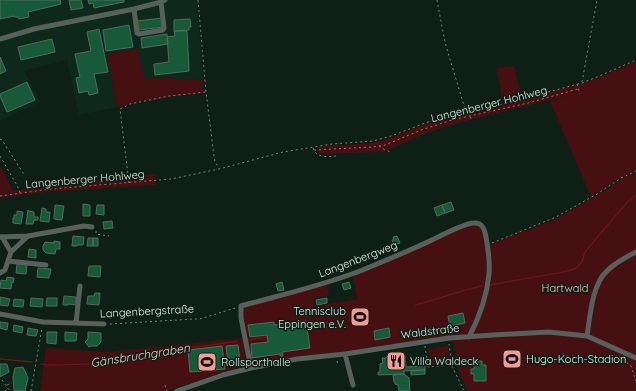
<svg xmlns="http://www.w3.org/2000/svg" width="636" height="391" viewBox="0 0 636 391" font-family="Quicksand,sans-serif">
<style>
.built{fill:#0e291b}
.green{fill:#460f11}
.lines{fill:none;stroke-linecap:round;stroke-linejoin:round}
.stream{stroke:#63181b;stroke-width:1.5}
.building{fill:#165a3a;stroke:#546a5d}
.path{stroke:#75847c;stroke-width:1;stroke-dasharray:2 3;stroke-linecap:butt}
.minor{stroke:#57605a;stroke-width:5}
.labels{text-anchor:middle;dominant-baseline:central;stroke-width:3;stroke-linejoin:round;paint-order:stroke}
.street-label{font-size:11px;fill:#dde9e2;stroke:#0e2016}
.park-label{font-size:11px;fill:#f2c2bf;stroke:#0e2016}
.poi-label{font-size:11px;fill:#dde9e2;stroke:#0e2016;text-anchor:start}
.water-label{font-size:12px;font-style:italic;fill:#f6c6c3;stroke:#0e2016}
</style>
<rect width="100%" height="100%" fill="#0e2016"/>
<path class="built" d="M 0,0 L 197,0 L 203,79 L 174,80 L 170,77 L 145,80 L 107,54 L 117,107 L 79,115 L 67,60 L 24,71 L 40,102 L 0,121 Z"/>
<path class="green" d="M 137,49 L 145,79 L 170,77 L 174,80 L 203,79 L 203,93 L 169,97 L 149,101 L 148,100 L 133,103 L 133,104 L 117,107 L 107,54 Z
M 636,61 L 636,71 L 624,76 L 636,71 L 636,170 L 618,179 L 591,197 L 550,101 L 567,96 L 462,122 L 426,133 L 384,152 L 320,154 L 316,148 L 329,146 L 371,143 L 382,141 L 441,118 L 502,105 L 590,81 Z
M 514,66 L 521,97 L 502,102 L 500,85 L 496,68 Z
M 0,165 L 13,191 L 39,186 L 69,185 L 116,177 L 155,174 L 156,185 L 47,192 L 0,198 Z
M 636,172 L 636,391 L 468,391 L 456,366 L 454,342 L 416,342 L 254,366 L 243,366 L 166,391 L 40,391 L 46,348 L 107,352 L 243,338 L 242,316 L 245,307 L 327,284 L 329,295 L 314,298 L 315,306 L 357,299 L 353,275 L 462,227 C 484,222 482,227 489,245 L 510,236 L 553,220 L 604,191 L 621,179 Z
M 448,346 L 450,362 L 430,365 L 428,349 Z"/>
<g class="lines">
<path class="stream" d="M 490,285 L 558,273 L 575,269 L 582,262 L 585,252 L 628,201 L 636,195
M 416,305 L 469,289 L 482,286
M 249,340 L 266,337
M 0,359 L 32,362
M 41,364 L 50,365 L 91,364 L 183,348 L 198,347 L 238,341"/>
</g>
<path class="building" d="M 0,0 L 60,0 L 61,4 L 28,12 L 29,17 L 19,19 L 18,17 L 14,17 L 14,16 L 0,19 Z
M 69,0 L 81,0 L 83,8 L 71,10 Z
M 88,0 L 124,0 L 124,2 L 94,8 L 93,3 L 89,4 Z
M 162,18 L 163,27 L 139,30 L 137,21 Z
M 190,19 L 191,27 L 189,27 L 189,30 L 174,31 L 174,20 Z
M 129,25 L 133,47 L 106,51 L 103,30 Z
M 99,29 L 108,72 L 94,74 L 98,93 L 89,95 L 88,91 L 79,93 L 76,78 L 80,77 L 75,54 L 91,51 L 87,32 Z
M 174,31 L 187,31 L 189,71 L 155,75 L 154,64 L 169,62 L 167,37 L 175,36 Z
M 167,34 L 168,44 L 142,48 L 141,38 Z
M 52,39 L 55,52 L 21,60 L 18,47 Z
M 0,57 L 6,71 L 0,74 Z
M 27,82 L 35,100 L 7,112 L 0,96 L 0,94 Z
M 451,202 L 454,210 L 445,213 L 442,205 Z
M 83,204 L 90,205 L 90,216 L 83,216 Z
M 55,205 L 64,206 L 62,220 L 54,219 Z
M 97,205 L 104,205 L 104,215 L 96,214 Z
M 442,205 L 445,213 L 437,216 L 434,208 Z
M 42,208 L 46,209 L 46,212 L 50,212 L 49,222 L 40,221 Z
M 28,210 L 29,211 L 34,212 L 34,217 L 38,217 L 38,220 L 34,220 L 33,224 L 26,224 Z
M 17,211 L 23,212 L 21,224 L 13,223 L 13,218 L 14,218 L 14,215 L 17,215 Z
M 112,221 L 113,228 L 104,229 L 103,222 Z
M 73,236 L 84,237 L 83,245 L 77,245 L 77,246 L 72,246 Z
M 397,236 L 400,243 L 394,245 L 392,240 L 394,240 L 393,237 Z
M 88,238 L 93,238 L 93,246 L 87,246 Z
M 93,238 L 98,238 L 98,246 L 93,246 Z
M 54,241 L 60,242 L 60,249 L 56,249 L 55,254 L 46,253 L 43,250 L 43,246 L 45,242 L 54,243 Z
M 29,249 L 36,250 L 36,258 L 28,257 Z
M 17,264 L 27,265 L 26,274 L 16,273 Z
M 89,266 L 101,266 L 100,277 L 88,276 Z
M 38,268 L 51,269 L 50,275 L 49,275 L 49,278 L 37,277 Z
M 7,277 L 14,278 L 13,283 L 12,282 L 11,289 L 0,288 L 1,280 L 6,281 Z
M 282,282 L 284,290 L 278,291 L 276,284 Z
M 349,282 L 351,288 L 344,290 L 342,284 Z
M 95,293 L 100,293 L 99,305 L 87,304 L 88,296 L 94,296 Z
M 64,296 L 76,297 L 76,305 L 68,304 L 68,305 L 63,305 Z
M 0,297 L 10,299 L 8,306 L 0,305 Z
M 31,298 L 43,299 L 42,307 L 30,306 Z
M 47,298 L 57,298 L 57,306 L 46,306 Z
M 327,298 L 327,303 L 317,305 L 316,300 Z
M 14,299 L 24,300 L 23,307 L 13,306 Z
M 463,313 L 465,323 L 450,326 L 448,316 Z
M 306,321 L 310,348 L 282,352 L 283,356 L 280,356 L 280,354 L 252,358 L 251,344 L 268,342 L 267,335 L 250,337 L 248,325 L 274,322 L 274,325 Z
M 0,322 L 8,323 L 7,330 L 0,328 Z
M 14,325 L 23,327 L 22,333 L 13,331 Z
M 28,328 L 38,330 L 36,336 L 27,335 Z
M 389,328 L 390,337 L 375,340 L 374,331 Z
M 47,332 L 57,332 L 56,344 L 47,343 Z
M 65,332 L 77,333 L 76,341 L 65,341 Z
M 88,332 L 101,333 L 101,342 L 97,346 L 91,346 L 89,347 L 85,342 L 88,339 Z
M 238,345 L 240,361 L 228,363 L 226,346 Z
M 222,346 L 225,369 L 190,372 L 188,350 Z
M 400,352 L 401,356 L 405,356 L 406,367 L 421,366 L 421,365 L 425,365 L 425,370 L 404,371 L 404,374 L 378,375 L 378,372 L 380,372 L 380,364 L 383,363 L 382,358 L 386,358 L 386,357 L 389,356 L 388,353 Z
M 474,361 L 482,361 L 482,365 L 486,365 L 486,381 L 474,381 L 474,374 L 471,374 L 471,369 L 474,369 Z
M 0,364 L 7,364 L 9,372 L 0,377 Z
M 23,367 L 28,378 L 25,391 L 14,391 L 13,377 L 15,368 Z
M 425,370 L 425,374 L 411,375 L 411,371 Z
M 404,374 L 409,378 L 410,391 L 399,391 L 398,385 L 395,384 L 395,382 L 394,382 L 393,375 Z"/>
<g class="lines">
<path class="path" d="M 198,0 L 206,92 L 214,156 L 215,162 L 219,168
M 437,0 L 442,27 L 446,46 L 466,112
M 582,82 L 597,0
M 577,84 L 580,94
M 469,112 L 471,119
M 0,139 L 2,140 L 25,176
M 379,146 L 385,150 L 391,152
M 313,148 C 316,158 327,157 336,156
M 314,150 L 373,147 L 385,145 L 421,130 L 452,120 L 528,103 L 578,89
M 0,156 L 19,189 L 20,193
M 129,183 L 120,109 L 130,104 L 169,96 L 206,92
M 0,196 L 51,189 L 171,179 L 219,169 L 283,152 L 332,144 L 373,141 L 391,136 L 441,117 L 499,105 L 582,83 L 597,77 L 636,60
M 96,231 L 96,234 L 109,236
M 492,243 L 556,217 L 597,194 L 621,178 L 636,171
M 110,324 L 194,319 L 200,319 L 235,308
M 425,346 L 428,367 L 452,365 L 449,344
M 619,356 L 631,366 L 636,381
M 337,361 L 338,366
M 452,366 L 464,391
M 2,380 L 10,391
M 7,385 L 12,383
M 165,385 L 167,391
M 5,391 L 8,388
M 31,391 L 42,328"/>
<path class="minor" d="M 134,9 L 137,33 L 139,34 L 163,30 L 164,28 L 161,2
M 0,39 L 34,29 L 134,9 L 161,2 L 165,0
M 0,237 L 28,236 L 84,226 L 92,227
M 2,237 L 11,252
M 8,261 L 46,265
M 0,273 L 5,270 L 11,252 L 28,236
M 0,314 L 43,322 L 104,324
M 76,323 L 80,286
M 587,336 C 590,317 592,284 607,271 C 615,263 626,257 636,252
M 345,354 L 353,385
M 251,368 L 241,318 L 241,306 C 281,295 321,286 360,271 C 384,261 409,251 432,240 C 442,235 465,223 474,223 C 483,222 485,231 486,237 C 488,248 490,263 489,274 C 487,295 479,318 469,337
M 177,391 L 223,375 L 251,368 L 297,359 L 345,354 L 449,338 L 493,335 L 549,332 L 587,336 L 636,358"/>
</g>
<defs>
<symbol id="stadium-square" viewBox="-11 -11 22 22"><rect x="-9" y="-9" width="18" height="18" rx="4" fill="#f59b97" stroke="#0e2016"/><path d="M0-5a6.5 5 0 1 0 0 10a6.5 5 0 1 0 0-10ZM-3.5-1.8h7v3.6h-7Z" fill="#111"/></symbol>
<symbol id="restaurant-square" viewBox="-11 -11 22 22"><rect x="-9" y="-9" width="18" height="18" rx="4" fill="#f59b97" stroke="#0e2016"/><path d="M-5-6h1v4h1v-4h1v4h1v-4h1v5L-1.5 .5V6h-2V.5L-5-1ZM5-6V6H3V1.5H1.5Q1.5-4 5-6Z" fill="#111"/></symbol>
</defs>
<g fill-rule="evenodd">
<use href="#stadium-square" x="349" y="306" width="22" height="22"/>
<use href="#stadium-square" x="501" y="348" width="22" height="22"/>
<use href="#restaurant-square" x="385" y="350" width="22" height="22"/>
<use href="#stadium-square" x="196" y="351" width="22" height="22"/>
</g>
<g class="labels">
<g class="street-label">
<text transform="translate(489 104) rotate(-14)">Langenberger Hohlweg</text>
<text transform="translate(85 179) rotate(-5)">Langenberger Hohlweg</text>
<text transform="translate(358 259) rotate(-21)">Langenbergweg</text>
<text transform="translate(147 311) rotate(-3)">Langenbergstraße</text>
<text transform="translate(430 331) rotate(-7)">Waldstraße</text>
</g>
<g class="park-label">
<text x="565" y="288">Hartwald</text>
</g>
<g class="poi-label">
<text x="346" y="311" text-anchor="end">Tennisclub<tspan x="346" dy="13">Eppingen e.V.</tspan></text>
<text x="526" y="359">Hugo-Koch-Stadion</text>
<text x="410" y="361">Villa Waldeck</text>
<text x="221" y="362">Rollsporthalle</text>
</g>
<g class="water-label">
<text transform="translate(140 355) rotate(-9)">Gänsbruchgraben</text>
</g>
</g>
</svg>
